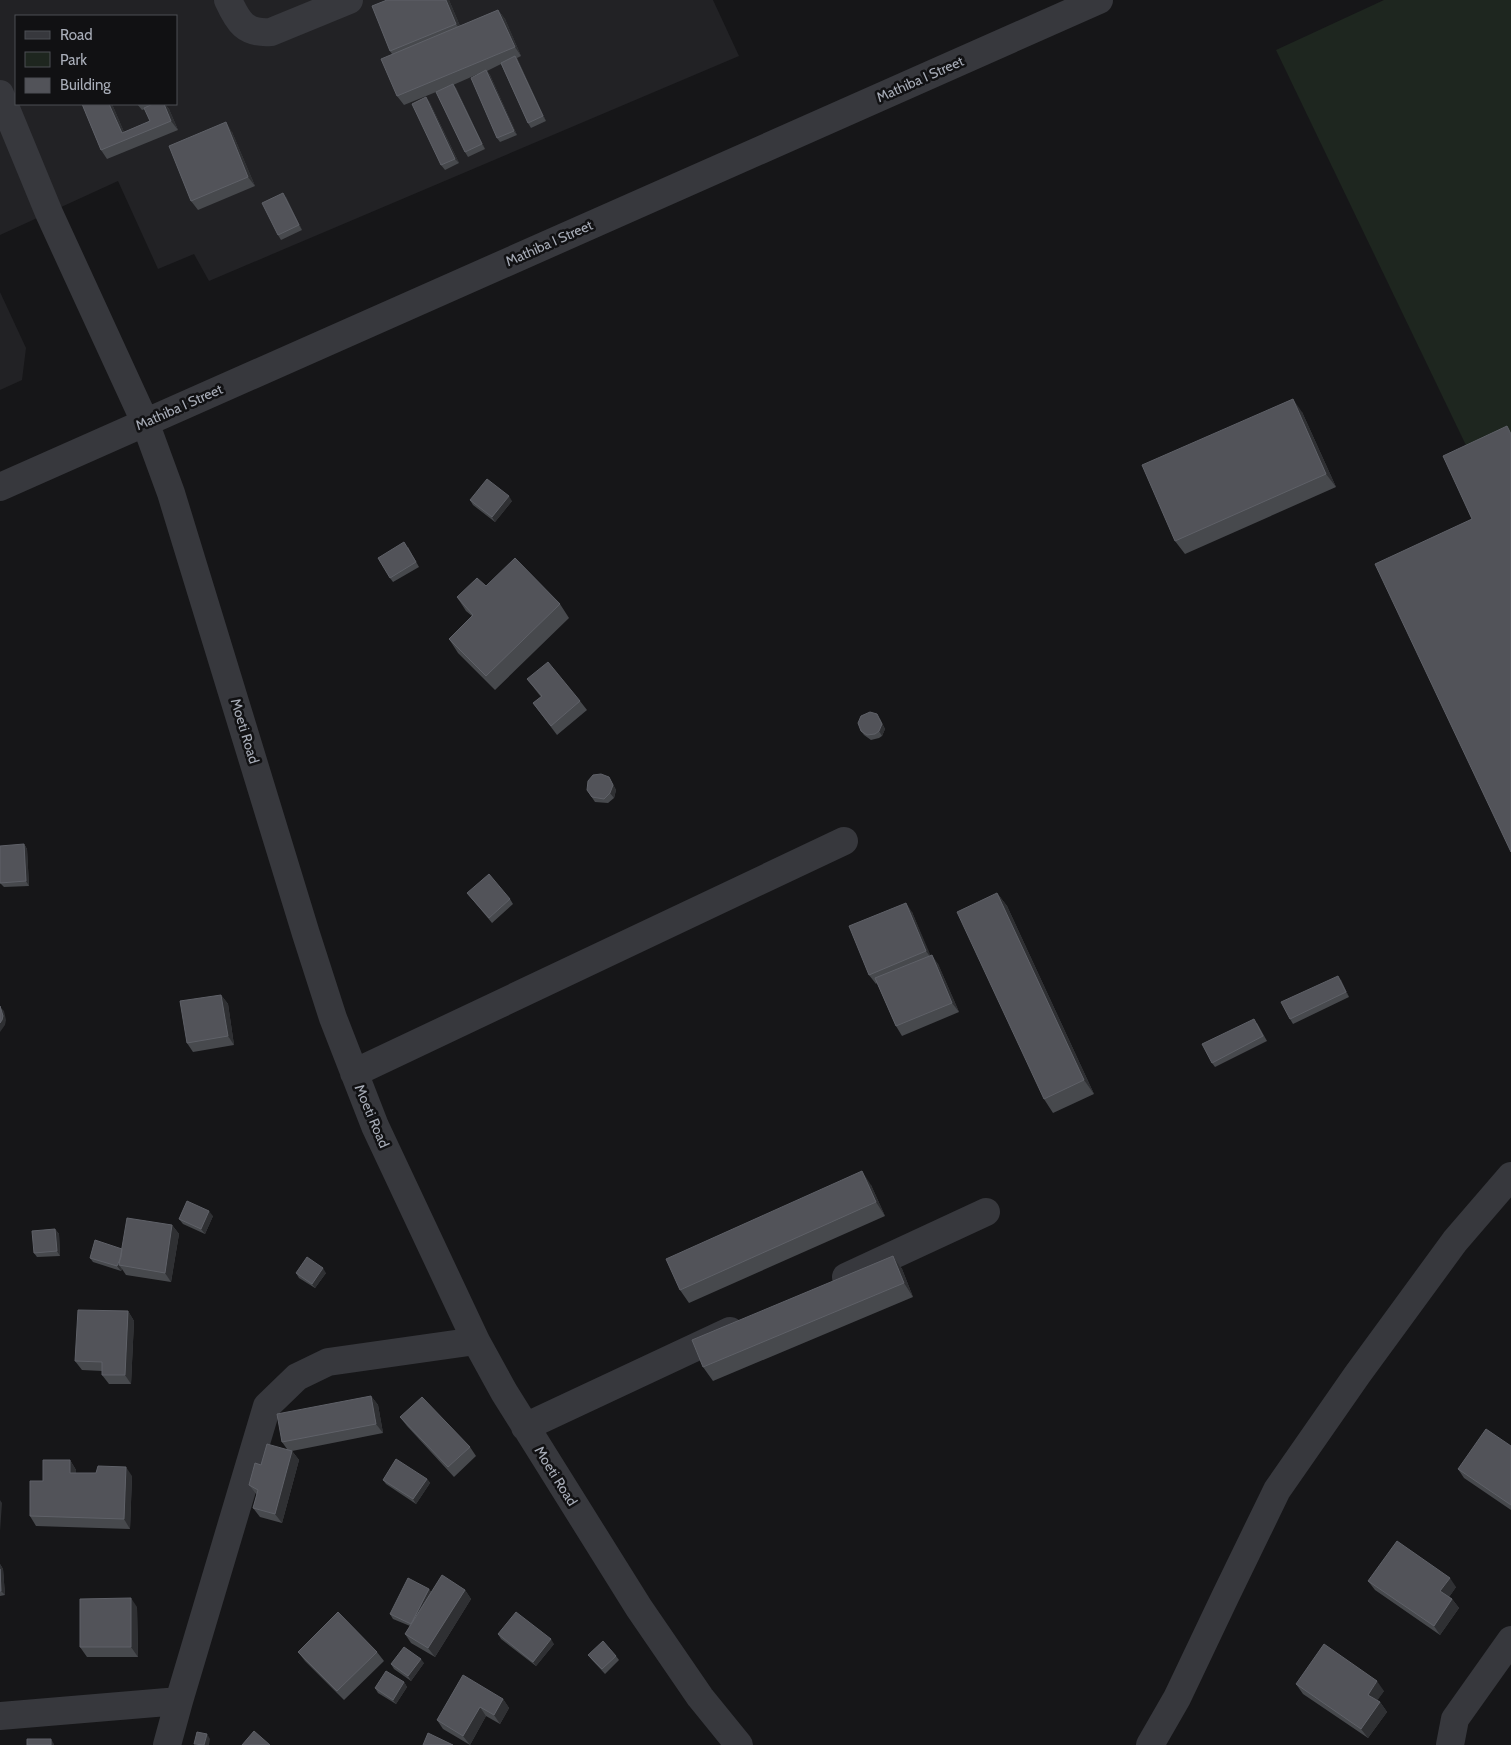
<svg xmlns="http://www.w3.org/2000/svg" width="1511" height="1745" viewBox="0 0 1511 1745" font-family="Cabin,sans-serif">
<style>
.built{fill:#222225;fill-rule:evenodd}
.green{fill:#1e261f}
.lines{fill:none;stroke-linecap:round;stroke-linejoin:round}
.minor{stroke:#37383d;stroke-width:28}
.wall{fill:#47494d}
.shaded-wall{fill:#2f3033}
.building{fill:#525359;stroke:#5f6168}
.labels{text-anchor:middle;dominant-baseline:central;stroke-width:5;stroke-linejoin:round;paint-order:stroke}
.street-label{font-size:14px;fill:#a8adb8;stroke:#111113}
</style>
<rect width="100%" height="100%" fill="#161618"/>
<path class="built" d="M 0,0 L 713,0 L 739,56 L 209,281 L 194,254 L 158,269 L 118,181 L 0,235 ZM 16,16 L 176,16 L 176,104 L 16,104 Z
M 0,292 L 26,348 L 22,380 L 0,390 Z"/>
<path class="green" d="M 1384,0 L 1511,0 L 1511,447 L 1475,464 L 1276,50 Z"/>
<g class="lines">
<path class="minor" d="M 228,0 C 238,22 245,34 271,32 L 349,0
M 0,94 L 49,213 L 145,422 L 171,493 L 306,934 L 333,1018 L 375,1126 L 476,1341 L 504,1392 L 639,1608 L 700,1697 L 739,1745
M 0,487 L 1099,0
M 354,1073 L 844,841
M 846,1277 L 986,1212
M 525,1427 L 730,1331
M 0,1716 L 179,1701
M 167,1745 L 179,1701 L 267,1406 L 297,1377 L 328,1362 L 476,1341
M 1150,1745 L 1177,1698 L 1226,1595 L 1277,1490 L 1357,1375 L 1455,1241 L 1511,1176
M 1450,1745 L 1455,1719 L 1511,1640"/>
</g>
<path class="wall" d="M 449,0 L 460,26 L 498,10 L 505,19 L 521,56 L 517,58 L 546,121 L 531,128 L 528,123 L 501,64 L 487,71 L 490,75 L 517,135 L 500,142 L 497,138 L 478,74 L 453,85 L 456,88 L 485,149 L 468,157 L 465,152 L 436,92 L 404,105 L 397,96 L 392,54 L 390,51 Z
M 429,101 L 459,163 L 445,170 L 441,165 Z
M 82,104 L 112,104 L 124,132 L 150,121 L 145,109 L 142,110 L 137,104 L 165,104 L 169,109 L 178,130 L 107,159 L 101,150 Z
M 232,132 L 255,186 L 198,210 L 191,201 Z
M 286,197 L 302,230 L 281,240 L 278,235 Z
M 1302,412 L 1336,487 L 1185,554 L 1175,541 Z
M 470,500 L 512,501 L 495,522 L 473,505 Z
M 408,547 L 419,567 L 393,582 L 390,578 Z
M 486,586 L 560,604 L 569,618 L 495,690 L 458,653 L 449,639 L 472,616 L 466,611 L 457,597 Z
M 527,679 L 580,701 L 587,710 L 557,735 L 533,703 L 541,697 Z
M 880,719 L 885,729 L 882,736 L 879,738 L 871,740 L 864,735 L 861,731 Z
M 609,777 L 616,790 L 614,798 L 608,803 L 595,802 L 587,790 Z
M 24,844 L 27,849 L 29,886 L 4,887 L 0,883 Z
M 467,893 L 510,899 L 513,904 L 492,923 Z
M 997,893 L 1007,906 L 1094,1094 L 1053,1113 L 1044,1099 Z
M 912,912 L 930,956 L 938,964 L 959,1012 L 902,1036 L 896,1026 L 877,983 L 876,984 L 869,975 Z
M 1341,980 L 1349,997 L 1293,1024 L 1290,1019 Z
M 221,995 L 228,1004 L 234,1045 L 193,1052 L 187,1043 Z
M 1257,1023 L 1267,1041 L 1215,1067 L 1212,1063 Z
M 871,1185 L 885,1216 L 689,1303 L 680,1290 Z
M 213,1216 L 205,1234 L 183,1224 L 179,1219 Z
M 172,1225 L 179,1234 L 171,1282 L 126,1275 L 122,1269 L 121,1271 L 93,1262 L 90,1258 L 122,1249 Z
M 55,1229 L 59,1234 L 60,1256 L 37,1257 L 34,1253 Z
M 893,1256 L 902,1269 L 913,1297 L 713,1381 L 703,1367 Z
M 296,1273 L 326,1273 L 315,1288 L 299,1278 Z
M 128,1311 L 134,1321 L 131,1384 L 109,1384 L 102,1375 L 102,1371 L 82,1370 L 75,1361 Z
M 371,1396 L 378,1405 L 383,1433 L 292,1451 L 299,1460 L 282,1523 L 260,1517 L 253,1508 L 257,1495 L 249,1485 L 261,1465 L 287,1449 L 282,1442 Z
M 400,1417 L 470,1447 L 476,1456 L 454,1477 L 407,1426 Z
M 1511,1446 L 1511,1510 L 1464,1478 L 1458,1469 Z
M 70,1460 L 76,1470 L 76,1473 L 132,1476 L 130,1529 L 36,1526 L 30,1516 L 43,1481 Z
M 427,1479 L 430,1483 L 416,1504 L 386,1484 L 383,1480 Z
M 0,1564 L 3,1569 L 5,1595 L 0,1596 Z
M 1368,1581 L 1456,1587 L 1449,1597 L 1452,1599 L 1459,1608 L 1440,1635 L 1375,1590 Z
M 429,1589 L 431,1592 L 465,1590 L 471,1599 L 435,1657 L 411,1643 L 405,1634 L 410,1626 L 393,1619 L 390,1614 Z
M 137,1607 L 138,1657 L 87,1657 L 80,1647 Z
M 498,1634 L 554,1644 L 536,1666 L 501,1639 Z
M 298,1652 L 377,1652 L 384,1661 L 344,1700 L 305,1661 Z
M 588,1655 L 616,1656 L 619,1660 L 605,1674 L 592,1660 Z
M 424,1663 L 411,1681 L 394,1669 L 391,1664 Z
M 404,1682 L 407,1687 L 396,1704 L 378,1693 L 375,1688 Z
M 1296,1684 L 1384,1691 L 1377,1700 L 1380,1702 L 1387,1712 L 1368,1738 L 1303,1694 Z
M 503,1699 L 509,1708 L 500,1724 L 486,1716 L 470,1745 L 443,1729 L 437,1720 Z"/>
<path class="shaded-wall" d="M 446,0 L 449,0 L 463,33 L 456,24 Z
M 498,10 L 505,19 L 521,56 L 515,47 Z
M 515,56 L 518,61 L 546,121 L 543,116 Z
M 486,70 L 490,75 L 517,135 L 514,131 Z
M 453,84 L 456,88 L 485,149 L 482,144 Z
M 426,97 L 429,101 L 459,163 L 455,159 Z
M 109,104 L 112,104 L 127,139 L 122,133 Z
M 164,104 L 165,104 L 169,109 L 178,130 L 171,121 Z
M 226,122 L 232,132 L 255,186 L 248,177 Z
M 283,193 L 286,197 L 302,230 L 299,225 Z
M 1293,399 L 1302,412 L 1336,487 L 1326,474 Z
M 509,496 L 512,501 L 495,522 L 492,517 Z
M 877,714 L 885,729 L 882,736 L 879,731 Z
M 609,777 L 616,790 L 614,798 L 610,793 Z
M 24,844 L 27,849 L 29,886 L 26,881 Z
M 997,893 L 1007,906 L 1094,1094 L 1084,1080 Z
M 906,903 L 912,912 L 933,961 L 926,951 Z
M 932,955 L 938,964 L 959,1012 L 952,1003 Z
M 1338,976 L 1341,980 L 1349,997 L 1346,992 Z
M 221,995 L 228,1004 L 234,1045 L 228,1036 Z
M 0,1007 L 4,1011 L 6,1020 L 5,1025 L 0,1032 Z
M 862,1171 L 871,1185 L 885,1216 L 876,1202 Z
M 209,1211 L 213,1216 L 205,1234 L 201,1229 Z
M 172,1225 L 179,1234 L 171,1282 L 165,1273 Z
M 55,1229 L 59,1234 L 60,1256 L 57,1251 Z
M 123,1250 L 119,1265 L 122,1269 L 121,1271 L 117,1266 Z
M 893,1256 L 902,1269 L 913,1297 L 904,1283 Z
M 323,1268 L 326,1273 L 315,1288 L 312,1284 Z
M 128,1311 L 134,1321 L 131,1384 L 125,1375 Z
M 371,1396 L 378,1405 L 383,1433 L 376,1424 Z
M 292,1451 L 299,1460 L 282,1523 L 275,1514 Z
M 70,1460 L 76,1470 L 76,1483 L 70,1473 Z
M 126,1467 L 132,1476 L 130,1529 L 124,1519 Z
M 427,1479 L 430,1483 L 416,1504 L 413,1499 Z
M 0,1500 L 2,1503 L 0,1531 Z
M 0,1564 L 3,1569 L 5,1595 L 1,1591 Z
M 1450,1578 L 1456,1587 L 1447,1600 L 1440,1591 Z
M 429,1589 L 432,1594 L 412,1624 Z
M 465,1590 L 471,1599 L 435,1657 L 428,1648 Z
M 131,1598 L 137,1607 L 138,1657 L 131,1647 Z
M 1452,1599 L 1459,1608 L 1440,1635 L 1434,1626 Z
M 551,1639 L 554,1644 L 536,1666 L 533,1662 Z
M 421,1659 L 424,1663 L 411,1681 L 408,1676 Z
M 1377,1681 L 1384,1691 L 1375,1704 L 1368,1695 Z
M 404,1682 L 407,1687 L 396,1704 L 393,1700 Z
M 503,1699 L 509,1708 L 500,1724 L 494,1715 Z
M 1380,1702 L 1387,1712 L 1368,1738 L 1361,1729 Z
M 480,1707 L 486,1716 L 470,1745 L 463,1736 Z
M 207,1734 L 210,1739 L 209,1745 L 204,1745 Z
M 51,1739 L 54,1744 L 54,1745 L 51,1745 Z"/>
<path class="building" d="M 387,0 L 446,0 L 456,24 L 390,51 L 372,6 Z
M 498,10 L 515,47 L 397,96 L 381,59 Z
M 515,56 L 543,116 L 528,123 L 501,63 Z
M 486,70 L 514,131 L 497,138 L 471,78 Z
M 453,84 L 482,144 L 465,152 L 436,92 Z
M 426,97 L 455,159 L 441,165 L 412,104 Z
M 82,104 L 109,104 L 122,133 L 150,121 L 144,108 L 153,104 L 164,104 L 171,121 L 101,150 Z
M 226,122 L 248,177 L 191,201 L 169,146 Z
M 283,193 L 299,225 L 278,235 L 262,203 Z
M 1293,399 L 1326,474 L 1175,541 L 1142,465 Z
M 1507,426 L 1511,434 L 1511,852 L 1375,564 L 1472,519 L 1443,456 Z
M 487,479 L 509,496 L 492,517 L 470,500 Z
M 404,542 L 416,562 L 390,578 L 378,558 Z
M 515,558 L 560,604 L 486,676 L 449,639 L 473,615 L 457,597 L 477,578 L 486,586 Z
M 548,662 L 580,701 L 551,726 L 533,703 L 542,696 L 527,679 Z
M 870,712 L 877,714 L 882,724 L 879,731 L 875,734 L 867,735 L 861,731 L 858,723 L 861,716 Z
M 601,774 L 609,777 L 613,785 L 610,793 L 604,799 L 592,797 L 587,790 L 588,781 L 593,775 Z
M 24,844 L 26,881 L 0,883 L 0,846 Z
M 489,874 L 510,899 L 489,918 L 467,893 Z
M 997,893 L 1084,1080 L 1044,1099 L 957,912 Z
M 906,903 L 926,951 L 869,975 L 849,926 Z
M 932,955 L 952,1003 L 896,1026 L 875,978 Z
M 1338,976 L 1346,992 L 1290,1019 L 1281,1002 Z
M 221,995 L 228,1036 L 187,1043 L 180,1001 Z
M 0,1006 L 3,1016 L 2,1020 L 0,1023 Z
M 1254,1019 L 1263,1036 L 1212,1063 L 1202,1044 Z
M 862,1171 L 876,1202 L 680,1290 L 666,1259 Z
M 187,1201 L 209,1211 L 201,1229 L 179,1219 Z
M 127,1218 L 172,1225 L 165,1273 L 119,1265 Z
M 55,1229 L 57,1251 L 34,1253 L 32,1231 Z
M 95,1240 L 122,1249 L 121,1257 L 117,1266 L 90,1258 Z
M 893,1256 L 904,1283 L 703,1367 L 692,1340 Z
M 307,1257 L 323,1268 L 312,1284 L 296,1273 Z
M 78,1310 L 128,1311 L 125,1375 L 102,1375 L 102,1362 L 75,1361 Z
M 371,1396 L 376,1424 L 282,1442 L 277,1414 Z
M 422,1397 L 470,1447 L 448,1467 L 400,1417 Z
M 1486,1429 L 1511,1446 L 1511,1505 L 1458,1469 Z
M 267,1444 L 292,1451 L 275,1514 L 253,1508 L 258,1490 L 249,1485 L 255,1463 L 261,1465 Z
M 396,1459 L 427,1479 L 413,1499 L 383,1480 Z
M 43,1460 L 70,1460 L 70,1473 L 96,1473 L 98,1466 L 126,1467 L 124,1519 L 30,1516 L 30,1481 L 43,1481 Z
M 1397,1541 L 1450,1578 L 1440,1591 L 1452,1599 L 1434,1626 L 1368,1581 Z
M 0,1569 L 1,1591 L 0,1591 Z
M 442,1575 L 465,1590 L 428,1648 L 405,1634 Z
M 408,1578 L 429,1589 L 411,1624 L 390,1614 Z
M 131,1598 L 131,1647 L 80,1647 L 80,1599 Z
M 338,1612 L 377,1652 L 337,1691 L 298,1652 Z
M 516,1612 L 551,1639 L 533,1662 L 498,1634 Z
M 603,1641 L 616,1656 L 602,1669 L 588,1655 Z
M 1324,1644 L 1377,1681 L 1368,1695 L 1380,1702 L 1361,1729 L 1296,1684 Z
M 404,1647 L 421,1659 L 408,1676 L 391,1664 Z
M 386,1671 L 404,1682 L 393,1700 L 375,1688 Z
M 463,1675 L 503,1699 L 494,1715 L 480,1707 L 463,1736 L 437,1720 Z
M 254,1731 L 270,1745 L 242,1745 Z
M 197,1732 L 207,1734 L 204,1745 L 194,1744 Z
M 428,1733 L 453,1745 L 423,1745 Z
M 27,1739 L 51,1739 L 51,1745 L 27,1745 Z"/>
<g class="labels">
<g class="street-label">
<text transform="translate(920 79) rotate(-24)">Mathiba I Street</text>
<text transform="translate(549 243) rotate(-24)">Mathiba I Street</text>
<text transform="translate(179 407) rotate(-24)">Mathiba I Street</text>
<text transform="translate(245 731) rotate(73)">Moeti Road</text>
<text transform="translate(372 1116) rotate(67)">Moeti Road</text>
<text transform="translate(556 1476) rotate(58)">Moeti Road</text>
</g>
</g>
<rect x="15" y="15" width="162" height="90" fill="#111113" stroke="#4d4f55"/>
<rect x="25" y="31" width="25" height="8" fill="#37383d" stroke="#4d4f55"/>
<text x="60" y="40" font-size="15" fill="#a8adb8">Road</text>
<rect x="25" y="52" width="25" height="15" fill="#1e261f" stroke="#4d4f55"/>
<text x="60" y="65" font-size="15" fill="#a8adb8">Park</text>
<rect x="25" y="78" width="25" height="15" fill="#525359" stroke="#4d4f55"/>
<text x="60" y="90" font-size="15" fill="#a8adb8">Building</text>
</svg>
